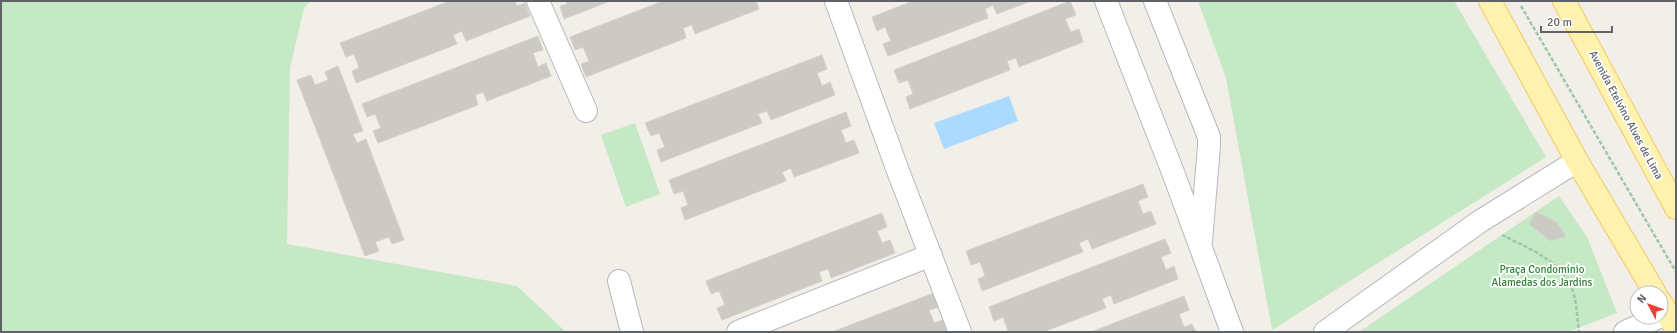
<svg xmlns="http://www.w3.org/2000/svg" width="1677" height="333" viewBox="0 0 1677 333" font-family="Signika,sans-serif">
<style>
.green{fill:#c5e8c5}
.water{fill:#aadaff}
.building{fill:#cccac5;stroke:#d6d1c6}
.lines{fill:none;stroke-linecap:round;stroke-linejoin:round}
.minor-casing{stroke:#b5b8bc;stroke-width:24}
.major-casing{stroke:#f2c960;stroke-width:24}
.path{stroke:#9cc7a9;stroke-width:2.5;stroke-dasharray:4 2;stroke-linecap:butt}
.minor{stroke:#fff;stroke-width:22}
.major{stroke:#fff2af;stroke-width:22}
.labels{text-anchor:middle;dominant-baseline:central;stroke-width:3.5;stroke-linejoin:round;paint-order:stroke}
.street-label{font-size:11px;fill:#5f6368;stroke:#fff}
.park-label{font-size:11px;fill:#348238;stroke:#fff}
</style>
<rect width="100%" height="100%" fill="#f1efe8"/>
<path class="green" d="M 1,1 L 310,1 L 304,8 L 290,68 L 287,244 L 517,286 L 566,332 L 1,332 Z
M 1198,1 L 1454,1 L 1546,157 L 1272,330 L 1226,78 Z
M 635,123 L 660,194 L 626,207 L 601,135 Z
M 1559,196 L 1587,237 L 1617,313 L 1568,332 L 1359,332 Z"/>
<path class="water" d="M 1009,96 L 1018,121 L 944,149 L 934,123 Z"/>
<path class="building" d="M 450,1 L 515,1 L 517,6 L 525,3 L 530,16 L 466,41 L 462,31 L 453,35 L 457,44 L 356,83 L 352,71 L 359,68 L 354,54 L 346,57 L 340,43 Z
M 566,1 L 610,1 L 564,19 L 560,6 L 567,4 Z
M 663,1 L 756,1 L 759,9 L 695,34 L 692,25 L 683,28 L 686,38 L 586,77 L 581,64 L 589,61 L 583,47 L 575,50 L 570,37 Z
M 913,1 L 1031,1 L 997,14 L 993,5 L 985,9 L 988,18 L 888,56 L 883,44 L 891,41 L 885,27 L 877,31 L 872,17 Z
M 1070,1 L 1076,15 L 1065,19 L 1071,32 L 1079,29 L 1083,42 L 1019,67 L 1016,58 L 1007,61 L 1010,70 L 910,109 L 906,97 L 913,94 L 908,80 L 899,83 L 894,70 Z
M 538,36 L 543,50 L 533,53 L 538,67 L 546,63 L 551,76 L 487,101 L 483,92 L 475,95 L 478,105 L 378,143 L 373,131 L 381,128 L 375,114 L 367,117 L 362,104 Z
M 822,55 L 827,69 L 817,73 L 822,86 L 830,82 L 835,95 L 771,120 L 767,111 L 758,114 L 762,123 L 661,162 L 657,150 L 665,147 L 659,133 L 651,136 L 645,123 Z
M 338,66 L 363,131 L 353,134 L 357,143 L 366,139 L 404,240 L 392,244 L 389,237 L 375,242 L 379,251 L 365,256 L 297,80 L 311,75 L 315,85 L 328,80 L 325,72 Z
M 846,112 L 851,126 L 841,130 L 846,143 L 854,140 L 859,153 L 794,177 L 791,168 L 782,172 L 786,181 L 685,220 L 681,208 L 688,205 L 683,191 L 674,194 L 669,180 Z
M 1143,184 L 1148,197 L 1138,201 L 1143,214 L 1151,211 L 1156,224 L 1092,249 L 1088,239 L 1079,243 L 1083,252 L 982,291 L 978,279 L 985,276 L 980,262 L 971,265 L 966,251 Z
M 1536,212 L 1556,222 L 1566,236 L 1551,241 L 1529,224 Z
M 882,213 L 887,227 L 877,231 L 882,243 L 890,240 L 895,253 L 831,278 L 828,269 L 819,272 L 822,281 L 722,320 L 717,308 L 725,305 L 719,291 L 711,294 L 706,281 Z
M 1165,239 L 1171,253 L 1161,257 L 1166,270 L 1174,266 L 1178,279 L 1114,304 L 1111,295 L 1102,299 L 1106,308 L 1043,332 L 1007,332 L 1008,331 L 1003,317 L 994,321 L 989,307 Z
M 934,293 L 940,307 L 929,310 L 934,323 L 943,320 L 947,332 L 832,332 Z
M 1184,296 L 1189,310 L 1179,314 L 1184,327 L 1192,324 L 1196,332 L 1091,332 Z"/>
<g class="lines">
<defs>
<path id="minor" d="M 538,1 L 586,111
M 836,1 L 898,171 L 960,332
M 1106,1 L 1174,175 L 1232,332
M 1155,1 L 1209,137 L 1209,146 L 1201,241
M 619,281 L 632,332
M 738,332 L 931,255
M 1325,332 L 1479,222 L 1577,161
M 1625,332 L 1659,317"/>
<path id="major" d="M 1490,1 L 1577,161 L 1655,293
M 1564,1 L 1676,208
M 1661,302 L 1676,329"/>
</defs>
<use href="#minor" class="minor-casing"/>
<use href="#major" class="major-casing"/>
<path class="path" d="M 1521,6 L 1676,272
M 1502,235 C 1527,248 1561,260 1572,289 C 1577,302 1577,318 1579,332"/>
<use href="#minor" class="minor"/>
<use href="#major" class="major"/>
</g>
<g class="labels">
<g class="street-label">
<text transform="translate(1626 115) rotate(62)">Avenida Etelvino Alves de Lima</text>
</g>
<g class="park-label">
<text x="1542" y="269">Praça Condomínio<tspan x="1542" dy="13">Alamedas dos Jardins</tspan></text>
</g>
</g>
<rect width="1677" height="333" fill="none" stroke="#5f6368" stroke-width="4"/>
<g transform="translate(1649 305) rotate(311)"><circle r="19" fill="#ffffff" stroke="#bfc1c3"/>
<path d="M0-3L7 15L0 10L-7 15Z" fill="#ea4335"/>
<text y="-6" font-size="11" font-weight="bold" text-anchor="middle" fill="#5f6368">N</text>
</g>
<path d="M1541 26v6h71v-6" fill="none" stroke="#5f6368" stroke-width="2"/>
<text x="1547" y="26" font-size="12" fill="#5f6368" stroke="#ffffff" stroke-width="3" paint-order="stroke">20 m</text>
</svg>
